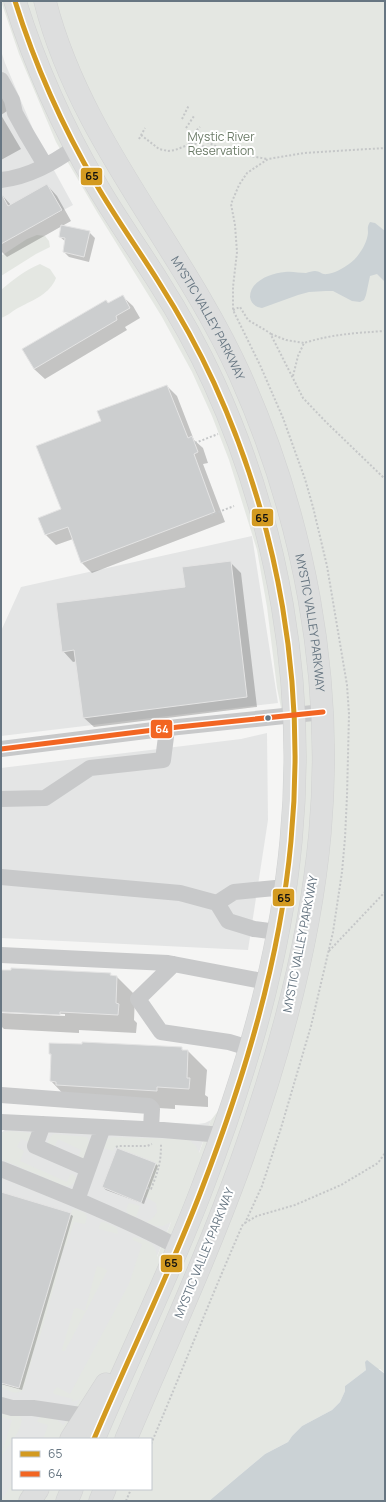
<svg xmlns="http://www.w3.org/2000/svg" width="386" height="1502" viewBox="0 0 386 1502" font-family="Manrope,sans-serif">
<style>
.built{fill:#e4e5e5}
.green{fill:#e4e7e2}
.water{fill:#cbd2d5}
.shadow{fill:#0003}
.building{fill:#cccecf;stroke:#e4e4e4}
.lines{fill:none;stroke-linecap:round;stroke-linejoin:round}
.highway-casing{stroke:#d1d2d2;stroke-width:23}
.path{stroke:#c5c7c8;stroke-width:2;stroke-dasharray:2 2;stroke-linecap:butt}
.minor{stroke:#c8c9ca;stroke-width:16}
.highway{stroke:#dddede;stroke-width:22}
.bus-1-casing{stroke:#fff;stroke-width:8}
.bus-2-casing{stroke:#fff;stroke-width:8}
.bus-1{stroke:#d39a20;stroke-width:5}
.bus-2{stroke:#f26522;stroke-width:5}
.bus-dot{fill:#677682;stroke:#fff;stroke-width:1.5}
.labels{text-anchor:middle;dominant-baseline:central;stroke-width:4;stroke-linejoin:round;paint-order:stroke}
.park-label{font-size:12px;fill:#6a7a66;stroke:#fff}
.street-label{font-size:12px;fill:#677682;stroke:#fff}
.line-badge{stroke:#fff;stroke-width:1.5}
.badge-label{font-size:11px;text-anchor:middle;font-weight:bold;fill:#fff}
.pale-badge-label{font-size:11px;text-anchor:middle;font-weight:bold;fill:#111}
</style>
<rect width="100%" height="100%" fill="#f5f5f4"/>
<path class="built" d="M 1,51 L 5,63 L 38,141 L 73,205 L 1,243 Z
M 252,536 L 278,703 L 1,736 L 1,631 L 21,587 Z
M 267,733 L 268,820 L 248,950 L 1,938 L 1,768 L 241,739 Z
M 21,1117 L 198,1124 L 205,1123 L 211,1120 L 198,1155 L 156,1259 L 83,1396 L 58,1439 L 13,1439 L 13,1489 L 1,1501 L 1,1133 Z"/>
<path class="green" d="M 1,1 L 385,1 L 385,1374 L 380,1369 L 366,1370 L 345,1386 L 345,1391 L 340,1402 L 332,1410 L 302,1426 L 292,1436 L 288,1442 L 265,1454 L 209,1501 L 1,1501 L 13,1482 L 13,1489 L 151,1489 L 151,1439 L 43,1439 L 48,1425 L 38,1422 L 37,1421 L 40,1417 C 48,1416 60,1419 63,1426 L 81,1399 L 71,1402 L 73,1399 L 54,1394 L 53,1392 L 57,1387 L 70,1394 L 129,1284 L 142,1244 L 133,1240 L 132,1238 L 135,1237 C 148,1241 156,1242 157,1257 L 171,1222 L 163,1226 L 156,1226 L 130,1215 C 125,1211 126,1208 129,1203 L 140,1206 L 136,1217 L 147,1222 L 153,1218 L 157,1212 L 156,1203 L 144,1196 L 156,1163 L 115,1147 L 113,1151 L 104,1148 L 106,1140 L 113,1137 L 178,1139 L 179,1140 L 188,1139 L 196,1146 L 199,1153 L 211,1120 L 226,1101 L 256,996 L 283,850 L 287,737 L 277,688 L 267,607 L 257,550 L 229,460 L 212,416 L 192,372 L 162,317 L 97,212 L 56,142 L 19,54 Z
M 37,235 L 45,236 L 49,241 L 50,247 L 36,254 L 1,276 L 1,256 L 27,239 Z
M 40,264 L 50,269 L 56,278 C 50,294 33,300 20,307 C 13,310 8,316 1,318 L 1,290 C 13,280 25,270 40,264 Z
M 10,1131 L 32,1133 L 30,1142 L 21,1139 L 17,1147 L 24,1151 L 20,1161 L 67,1182 L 70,1175 L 73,1174 L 76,1178 C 75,1184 71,1187 64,1186 L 1,1159 L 1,1133 Z
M 54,1134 L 87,1137 L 90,1143 L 83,1159 L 78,1158 L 81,1150 L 58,1139 L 54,1147 L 47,1144 L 50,1137 Z
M 74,1209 L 85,1213 L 87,1217 L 85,1224 L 74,1222 L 66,1246 L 64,1246 L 59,1265 L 60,1266 L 39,1340 L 37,1340 L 31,1359 L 32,1360 L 23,1389 L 22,1391 L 15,1393 L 1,1388 L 1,1383 L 19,1388 L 72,1210 Z
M 101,1222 L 105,1222 L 117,1228 L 118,1234 L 99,1229 L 99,1227 Z
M 97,1266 L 106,1269 L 107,1271 L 65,1351 L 62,1351 L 62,1349 L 74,1309 L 77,1308 L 85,1311 Z
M 4,1413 L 20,1416 C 27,1424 7,1448 1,1456 L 12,1420 L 2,1417 L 2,1415 Z"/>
<path class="water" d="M 370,222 L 375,223 L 385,231 L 385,282 L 377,274 L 370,276 L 366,295 L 364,300 L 360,302 L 352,301 L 333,291 L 326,291 L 309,292 L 298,295 L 262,308 C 256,307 251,304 250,297 C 250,281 271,273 285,272 C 292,271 299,273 306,273 C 309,272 312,271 315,271 C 320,271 322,275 327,274 C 335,273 342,269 349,264 C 358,258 367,244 368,233 C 368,228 367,227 370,222 Z
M 367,1360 L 385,1374 L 385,1501 L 209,1501 L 265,1454 L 288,1442 L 292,1436 L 302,1426 L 332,1410 L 340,1402 L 345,1391 L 345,1386 L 366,1370 L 365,1362 Z"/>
<path class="shadow" d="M 1,84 L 10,109 L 1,115 Z
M 1,115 L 21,149 L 1,160 Z
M 47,185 L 57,196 L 71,221 L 7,257 L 1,251 L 1,194 L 11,205 Z
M 89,232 L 95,238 L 89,262 L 69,257 L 64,252 L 66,242 L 60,237 Z
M 122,296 L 133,306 L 140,318 L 125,327 L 127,330 L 45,379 L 34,369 L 108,304 Z
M 167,386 L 177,396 L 194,440 L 203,448 L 208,463 L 203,464 L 225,522 L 92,573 L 82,563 L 73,539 L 56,545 L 46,535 L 62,510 L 103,422 Z
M 230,562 L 241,573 L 257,707 L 94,727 L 83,717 L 77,661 L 73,662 L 63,651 L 186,588 Z
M 1,971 L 110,974 L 113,977 L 117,977 L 135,995 L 134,1020 L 137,1023 L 136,1033 L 79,1030 L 79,1033 L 4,1029 L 1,1026 L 1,1013 L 65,1016 L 65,1014 L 1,1011 Z
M 181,1048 L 184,1051 L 188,1051 L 207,1070 L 205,1095 L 208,1097 L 208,1107 L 175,1105 L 175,1109 L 76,1103 L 69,1100 L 51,1081 L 52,1056 L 50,1054 Z
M 118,1149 L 156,1164 L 158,1166 L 144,1204 L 106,1190 L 103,1187 Z
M 1,1193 L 70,1214 L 73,1216 L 22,1390 L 1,1384 Z"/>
<path class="building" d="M 47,184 L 62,210 L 1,244 L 1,193 L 8,206 Z
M 61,225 L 90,231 L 84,257 L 63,252 L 65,238 L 59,237 Z
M 123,295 L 130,308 L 116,316 L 117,320 L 34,369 L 22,349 L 106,300 L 108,303 Z
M 167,385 L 188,438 L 192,436 L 198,452 L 194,454 L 215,512 L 81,563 L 68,527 L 45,535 L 38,518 L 61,509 L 36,446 L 101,421 L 97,411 Z
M 231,561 L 247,697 L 83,718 L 74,650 L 62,652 L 56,603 L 185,587 L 182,567 Z
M 11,968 L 111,973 L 110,975 L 117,976 L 116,1003 L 119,1004 L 118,1015 L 60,1012 L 60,1015 L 1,1012 L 1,970 L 11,970 Z
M 82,1042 L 182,1047 L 182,1050 L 188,1050 L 187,1078 L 190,1078 L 189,1089 L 157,1087 L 157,1091 L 56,1085 L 56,1082 L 50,1081 L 51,1054 L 49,1054 L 49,1043 L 82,1044 Z
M 117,1148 L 156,1163 L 141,1203 L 102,1187 Z
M 1,1192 L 71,1213 L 19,1388 L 1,1383 Z"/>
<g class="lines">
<defs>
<g id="highway">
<path d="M 15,1 C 35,65 62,126 96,184 C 115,217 138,249 158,281 C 179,314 198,348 214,383 C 279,526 306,684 291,841 C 280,961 244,1079 201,1191 C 169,1275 129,1356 94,1439"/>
<path id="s1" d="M 45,1 C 80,140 182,246 240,375 C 304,518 334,677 320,833 C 310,945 279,1056 241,1162 C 207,1256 165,1347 126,1439"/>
<path d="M 71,1439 L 106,1384"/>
<path d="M 30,1501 L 38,1489"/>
<path d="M 67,1501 L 72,1489"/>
<path d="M 100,1501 L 105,1489"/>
</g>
</defs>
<use href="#highway" class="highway-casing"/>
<path class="path" d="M 182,119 L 189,105
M 186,128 L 194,116
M 141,135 L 159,149 L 168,151 L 175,150 L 193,143 L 209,148
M 139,139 L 145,128
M 207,142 L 229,152 L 267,159
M 189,144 L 194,133 L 200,127
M 233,310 L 240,307 L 248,320 L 270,333 L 303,398 L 326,422 L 385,479
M 271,334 L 286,340 L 304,343
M 293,376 L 298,356 L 304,343 C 333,334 355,333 385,331
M 195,443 L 218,434
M 211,515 L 234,506
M 329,951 L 385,892
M 116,1147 L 118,1146 L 147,1146 L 152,1144
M 147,1188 L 151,1189 C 158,1171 161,1164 161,1144
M 245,1223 L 257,1216 L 295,1205 L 341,1185 L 378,1163 L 385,1153
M 151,1444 C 182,1371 211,1297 243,1224 L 245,1223 L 262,1186 L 281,1128 L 311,1026 L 333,932 L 342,872 L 345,838 L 347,796 L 349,714 L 347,685 L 327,566 L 313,507 L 305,479 L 283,418 L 260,365 L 233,310 L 233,287 L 237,252 L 235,225 L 231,204 L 239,185 L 247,173 L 268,159 L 304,153 L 385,148
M 126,1501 L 131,1489"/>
<path class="minor" d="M 1,80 L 12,100 L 15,113 L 26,133 L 45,165
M 1,180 C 29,177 53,163 76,147
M 1,749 L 178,727 L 323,712
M 1,799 L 45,798 L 90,768 L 163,760 L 167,729
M 1,877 L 180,893 L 217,903
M 277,932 L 254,929 L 228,921 L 217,903 L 234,892 L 286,887
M 1,955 L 168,963 L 267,982
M 174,964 L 138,999 L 161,1032 L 229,1042 L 249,1048
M 1,1095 L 149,1106 L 152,1109 L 151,1129
M 1,1122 L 163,1130 L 222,1135
M 43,1124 L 35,1146 L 88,1169
M 1,1169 C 61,1193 121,1217 178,1247
M 77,1200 L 103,1127
M 1,1405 L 12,1408 L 33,1408 L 94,1417"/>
<use href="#highway" class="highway"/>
<defs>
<path id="bus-1" d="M 15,1 C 35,65 62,126 96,184 C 115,217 138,249 158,281 C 179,314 198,348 214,383 C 279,526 306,684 291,841 C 280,961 244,1079 201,1191 C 169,1275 129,1356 94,1439"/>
<path id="bus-2" d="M 1,749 L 178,727 L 323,712"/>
</defs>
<use href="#bus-1" class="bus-1-casing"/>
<use href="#bus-2" class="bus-2-casing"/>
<use href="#bus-1" class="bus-1"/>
<use href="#bus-2" class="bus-2"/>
</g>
<circle class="bus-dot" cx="268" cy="718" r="3.5"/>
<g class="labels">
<g class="park-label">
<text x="221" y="136">Mystic River<tspan x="221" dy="14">Reservation</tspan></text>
</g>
<g class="street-label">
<text stroke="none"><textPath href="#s1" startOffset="358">MYSTIC VALLEY PARKWAY</textPath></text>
<text stroke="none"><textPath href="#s1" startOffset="682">MYSTIC VALLEY PARKWAY</textPath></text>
<text transform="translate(300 944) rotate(-79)">MYSTIC VALLEY PARKWAY</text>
<text transform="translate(204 1253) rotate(-68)">MYSTIC VALLEY PARKWAY</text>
</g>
</g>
<g class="line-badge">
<rect x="80" y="167" width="23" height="19" rx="4" fill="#d39a20"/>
<rect x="251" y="508" width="23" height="19" rx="4" fill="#d39a20"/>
<rect x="150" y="719" width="23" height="20" rx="4" fill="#f26522"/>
<rect x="272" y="888" width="23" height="19" rx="4" fill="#d39a20"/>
<rect x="160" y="1254" width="23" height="19" rx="4" fill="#d39a20"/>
</g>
<g class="badge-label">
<text x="162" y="733">64</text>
</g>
<g class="pale-badge-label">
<text x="92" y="180">65</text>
<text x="262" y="522">65</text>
<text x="284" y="902">65</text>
<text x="171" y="1267">65</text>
</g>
<rect width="386" height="1502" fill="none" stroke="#677682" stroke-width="4"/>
<rect x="12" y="1438" width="140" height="52" fill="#ffffff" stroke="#c2c8cd"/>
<rect x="20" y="1451" width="20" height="6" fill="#d39a20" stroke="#c2c8cd"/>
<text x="48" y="1458" font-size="12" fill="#677682">65</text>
<rect x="20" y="1471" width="20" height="6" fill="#f26522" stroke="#c2c8cd"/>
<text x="48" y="1478" font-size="12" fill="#677682">64</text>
</svg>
